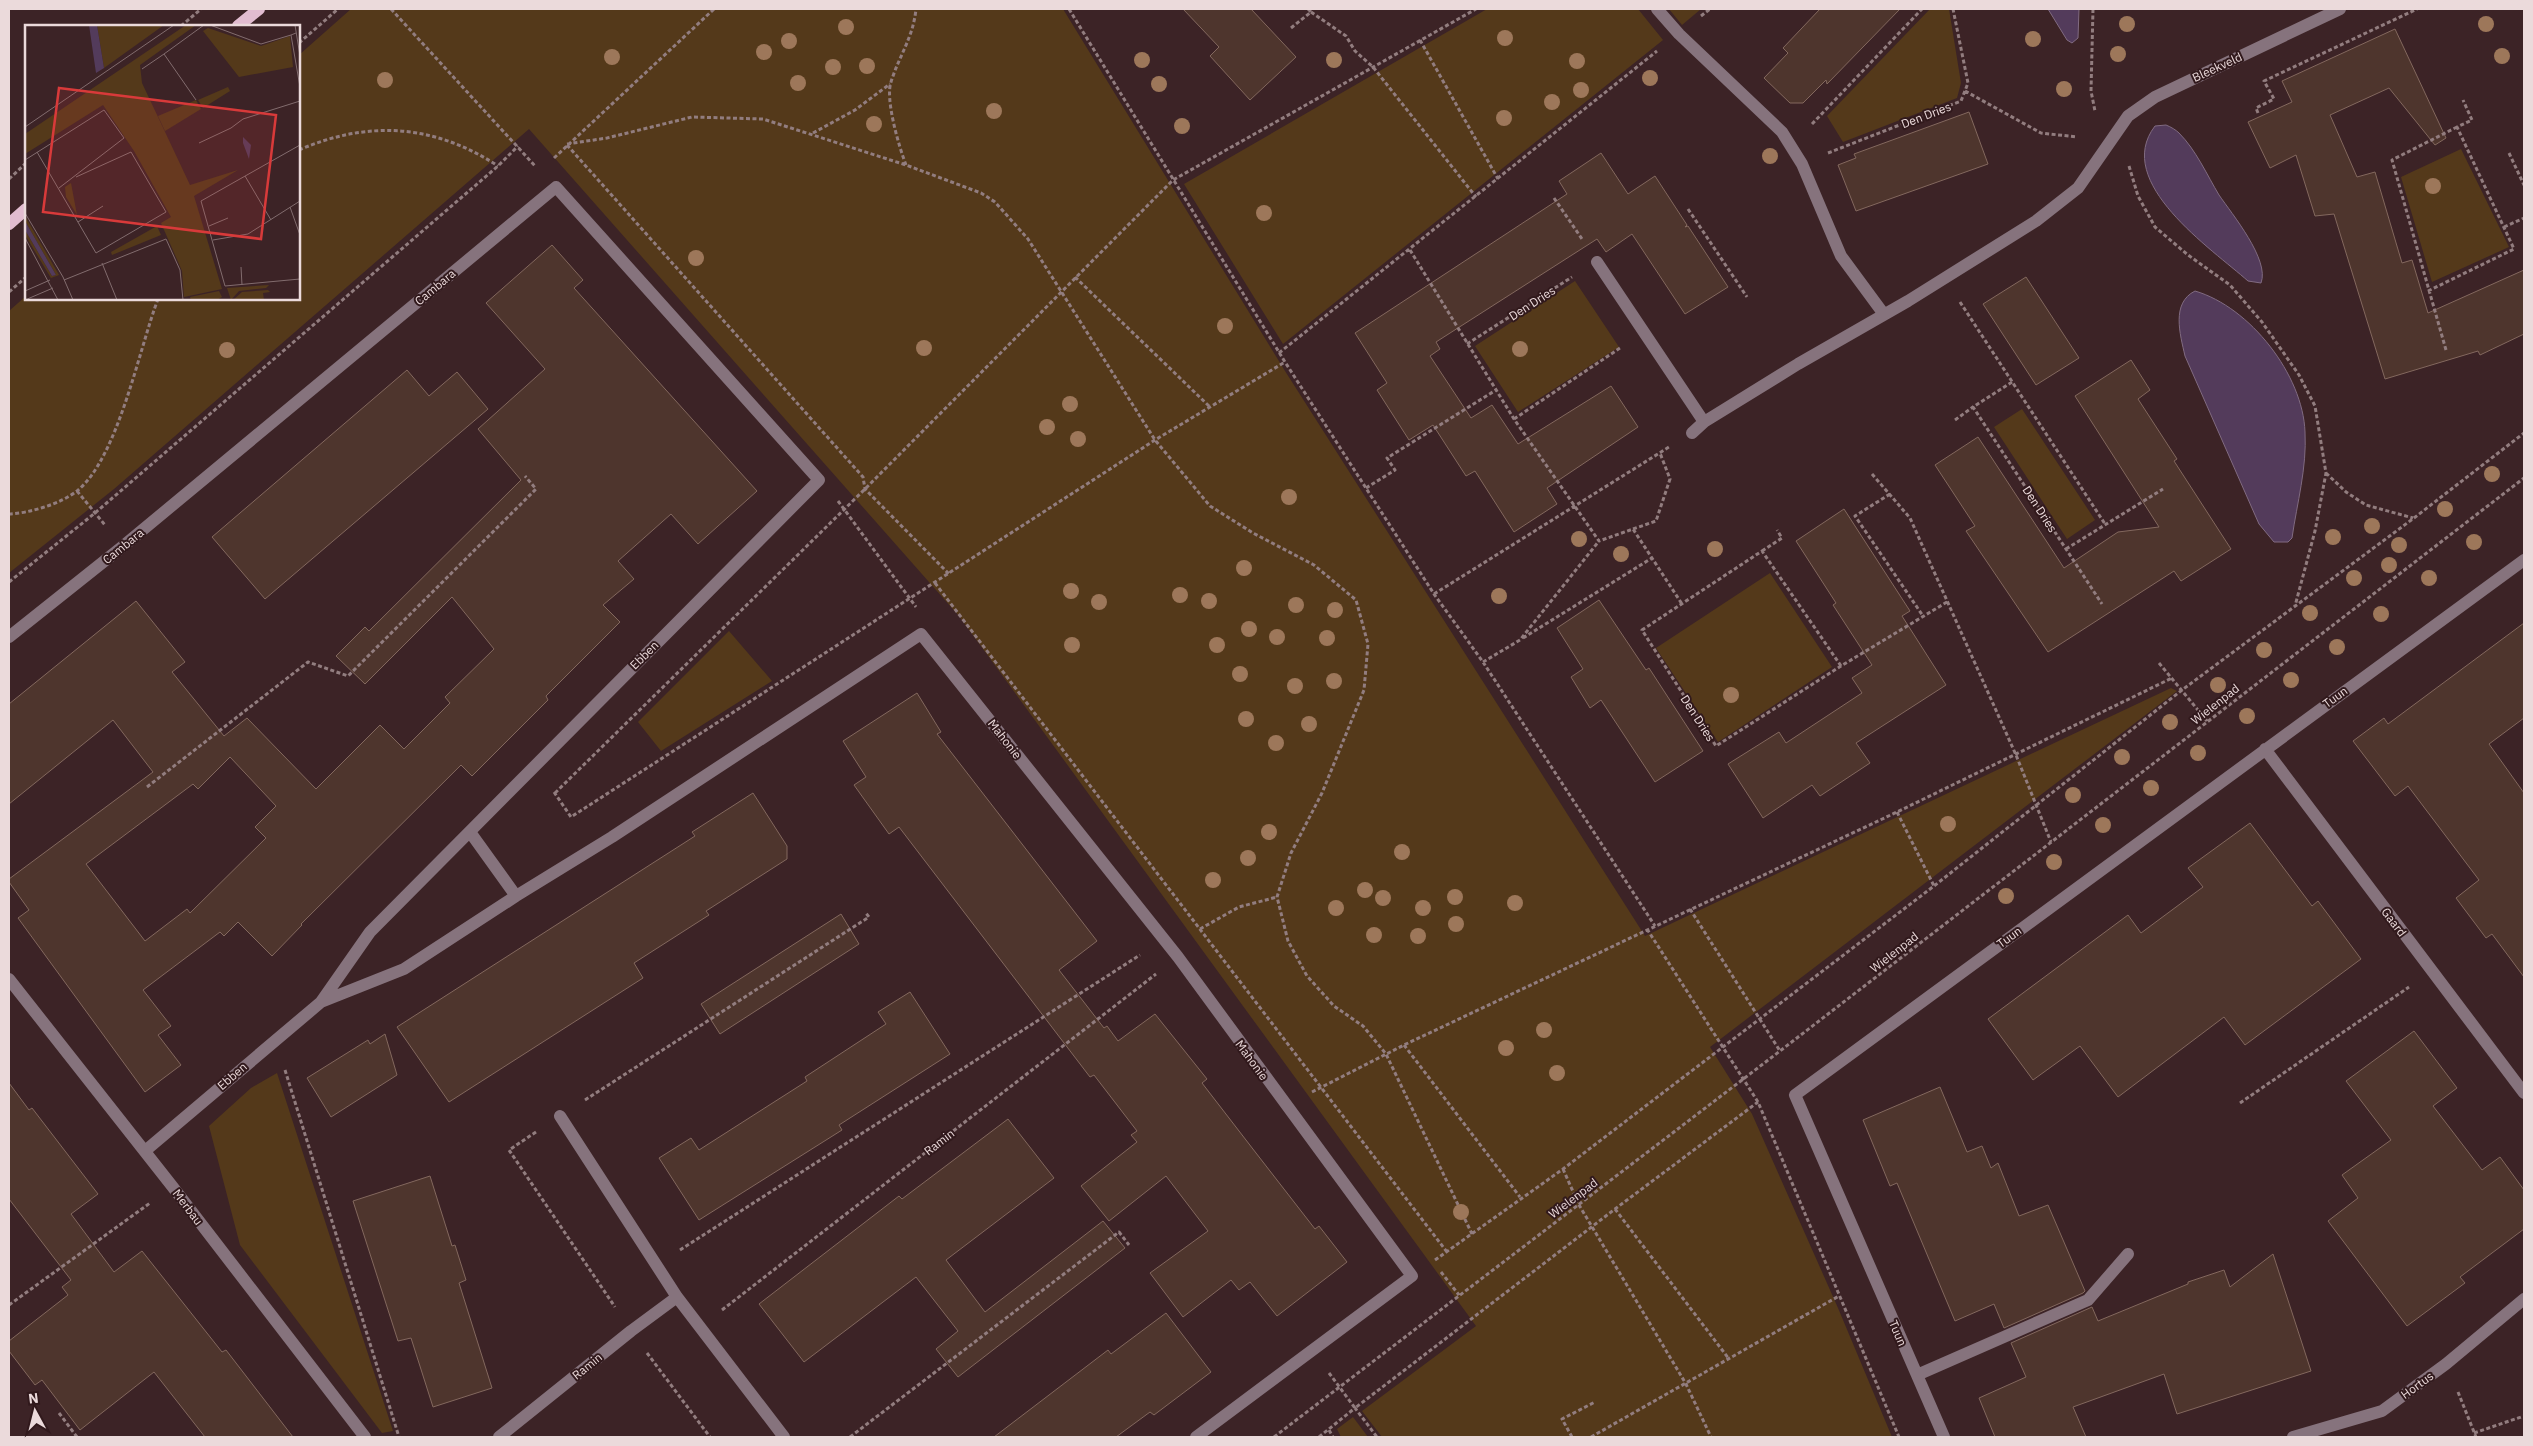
<svg xmlns="http://www.w3.org/2000/svg" width="2533" height="1446" viewBox="0 0 2533 1446" font-family="'IBM Plex Sans',sans-serif">
<style>
.green{fill:#54391a}
.water{fill:#533b5b;stroke:#816b81}
.building{fill:#4e352d;stroke:#83685e;fill-rule:evenodd}
.lines{fill:none;stroke-linecap:round;stroke-linejoin:round}
.path{stroke:#927d7f;stroke-width:3;stroke-dasharray:4 2.5;stroke-linecap:butt}
.minor{stroke:#86737d;stroke-width:12}
.major{stroke:#e2bcd0;stroke-width:12}
.tree{fill:#9d775a}
.labels{text-anchor:middle;dominant-baseline:central;stroke-width:4;stroke-linejoin:round;paint-order:stroke}
.street-label{font-size:12px;fill:#ebdadb;stroke:#31191c}
.inset-road{fill:none;stroke:#826c6e;stroke-width:1}
.view{fill:#d83a3a;fill-opacity:0.15;stroke:#d83a3a;stroke-width:2.5}
.inset-edge{fill:none;stroke:#ebdadb;stroke-width:2.5}
</style>
<rect width="100%" height="100%" fill="#3c2326"/>
<path class="green" d="M 351,9 L 1063,9 L 1285,371 L 1645,936 L 2171,688 L 2177,691 L 1710,1047 L 1752,1114 L 1838,1308 L 1892,1437 L 1382,1437 L 1362,1411 L 1476,1326 L 959,616 L 529,129 L 114,489 L 9,573 L 9,311 L 26,296 L 26,299 L 299,299 L 299,55 Z
M 1487,9 L 1638,9 L 1663,40 L 1283,344 L 1184,184 Z
M 1669,9 L 1701,9 L 1682,25 Z
M 1930,9 L 1949,9 L 1961,83 L 1957,98 L 1843,142 L 1827,116 Z
M 2461,149 L 2509,247 L 2432,282 L 2401,177 Z
M 1575,281 L 1619,347 L 1518,412 L 1475,346 Z
M 2022,409 L 2095,520 L 2067,539 L 1994,427 Z
M 1770,573 L 1832,667 L 1718,742 L 1656,648 Z
M 729,631 L 772,681 L 661,751 L 638,722 Z
M 277,1073 L 393,1431 L 382,1433 L 240,1245 L 209,1126 L 251,1088 Z
M 1353,1417 L 1368,1437 L 1341,1437 L 1337,1429 Z"/>
<path class="water" d="M 2048,9 L 2079,9 L 2078,38 L 2072,43 L 2067,40 Z
M 2166,125 C 2171,127 2176,130 2179,133 C 2196,150 2207,175 2219,195 C 2232,214 2270,260 2261,283 L 2248,281 C 2212,249 2112,182 2155,126 Z
M 2195,291 C 2250,307 2303,375 2305,432 C 2307,468 2297,503 2292,538 L 2288,542 L 2274,542 L 2259,524 L 2185,356 C 2180,334 2171,303 2195,291 Z"/>
<path class="building" d="M 1183,9 L 1251,9 L 1296,57 L 1250,100 L 1210,56 L 1219,47 Z
M 1820,9 L 1900,9 L 1827,84 L 1826,80 L 1803,103 L 1790,103 L 1764,78 L 1788,53 L 1783,48 Z
M 2395,29 L 2446,138 L 2435,145 L 2389,88 L 2330,115 L 2357,177 L 2375,172 L 2402,263 L 2412,260 L 2428,313 L 2524,270 L 2524,334 L 2480,355 L 2478,351 L 2385,379 L 2334,214 L 2315,216 L 2296,155 L 2270,168 L 2248,122 L 2292,102 L 2282,81 Z
M 1969,112 L 1988,164 L 1856,211 L 1838,165 L 1856,158 L 1854,154 Z
M 1601,153 L 1628,194 L 1655,176 L 1687,225 L 1685,227 L 1688,226 L 1728,287 L 1685,314 L 1632,234 L 1606,252 L 1597,239 L 1436,342 L 1440,349 L 1430,356 L 1471,418 L 1492,405 L 1518,444 L 1611,386 L 1638,427 L 1547,488 L 1557,504 L 1514,532 L 1475,471 L 1466,476 L 1433,425 L 1409,440 L 1377,390 L 1387,383 L 1355,333 L 1567,194 L 1559,181 Z
M 552,245 L 583,280 L 574,288 L 757,491 L 698,544 L 671,514 L 618,561 L 634,579 L 603,605 L 620,622 L 546,696 L 548,700 L 472,776 L 461,765 L 301,924 L 302,925 L 272,956 L 238,922 L 224,936 L 220,932 L 143,990 L 171,1026 L 158,1035 L 181,1065 L 145,1092 L 18,918 L 29,910 L 9,882 L 9,879 L 153,772 L 113,720 L 9,804 L 9,704 L 136,601 L 185,662 L 172,672 L 224,736 L 247,718 L 316,789 L 380,725 L 404,749 L 450,703 L 445,697 L 494,649 L 452,597 L 365,684 L 336,656 L 365,627 L 369,631 L 521,480 L 478,429 L 545,369 L 486,303 ZM 230,757 L 276,806 L 255,827 L 266,838 L 190,913 L 187,909 L 145,941 L 86,864 L 193,784 L 198,789 Z
M 2026,277 L 2079,358 L 2036,385 L 1983,304 Z
M 2131,360 L 2150,390 L 2138,399 L 2177,459 L 2174,461 L 2231,549 L 2181,581 L 2174,571 L 2048,652 L 1966,531 L 1975,526 L 1935,465 L 1978,437 L 2064,568 L 2118,532 L 2159,527 L 2075,396 Z
M 407,370 L 429,396 L 457,372 L 488,409 L 265,599 L 212,537 Z
M 1844,509 L 1910,611 L 1902,616 L 1946,685 L 1856,743 L 1870,763 L 1820,796 L 1812,785 L 1763,818 L 1728,764 L 1779,732 L 1786,743 L 1862,693 L 1852,678 L 1872,665 L 1833,605 L 1836,603 L 1796,541 Z
M 1599,600 L 1646,670 L 1649,668 L 1703,751 L 1655,782 L 1601,700 L 1590,708 L 1571,677 L 1583,669 L 1557,628 Z
M 2524,623 L 2524,718 L 2489,744 L 2524,793 L 2524,977 L 2492,934 L 2486,938 L 2456,898 L 2479,880 L 2408,786 L 2395,796 L 2353,741 L 2384,718 L 2388,724 Z
M 917,693 L 941,732 L 937,734 L 1097,941 L 1059,970 L 1104,1028 L 1107,1026 L 1118,1041 L 1155,1014 L 1207,1079 L 1202,1083 L 1256,1153 L 1315,1229 L 1319,1226 L 1347,1262 L 1277,1316 L 1250,1282 L 1239,1290 L 1231,1280 L 1183,1317 L 1150,1273 L 1208,1231 L 1166,1176 L 1109,1221 L 1081,1186 L 1137,1142 L 1131,1135 L 1137,1131 L 1094,1075 L 1090,1077 L 899,827 L 889,834 L 854,785 L 866,777 L 843,741 Z
M 753,793 L 787,846 L 787,859 L 706,911 L 709,915 L 634,963 L 643,978 L 449,1102 L 397,1027 L 695,836 L 692,832 Z
M 2250,823 L 2312,906 L 2318,901 L 2361,959 L 2245,1045 L 2224,1017 L 2118,1097 L 2080,1046 L 2033,1080 L 1988,1019 L 2128,915 L 2141,933 L 2203,887 L 2188,868 Z
M 841,914 L 859,944 L 720,1034 L 701,1004 Z
M 910,992 L 950,1054 L 839,1125 L 842,1130 L 699,1220 L 659,1158 L 691,1138 L 699,1150 L 807,1081 L 805,1077 L 886,1024 L 878,1012 Z
M 2414,1031 L 2457,1088 L 2433,1106 L 2482,1170 L 2500,1157 L 2524,1190 L 2524,1229 L 2460,1277 L 2465,1283 L 2407,1326 L 2328,1221 L 2358,1198 L 2342,1175 L 2391,1140 L 2346,1081 Z
M 385,1034 L 397,1075 L 331,1117 L 307,1078 L 368,1040 L 370,1044 Z
M 9,1083 L 29,1110 L 32,1108 L 98,1194 L 71,1214 L 114,1272 L 142,1251 L 222,1352 L 226,1350 L 293,1437 L 205,1437 L 154,1372 L 80,1430 L 42,1380 L 35,1385 L 9,1351 L 9,1341 L 68,1295 L 62,1287 L 71,1280 L 9,1199 Z
M 1940,1087 L 1967,1152 L 1982,1146 L 1991,1168 L 1998,1163 L 2019,1216 L 2048,1205 L 2085,1291 L 2083,1293 L 2004,1328 L 1994,1304 L 1955,1321 L 1897,1183 L 1890,1186 L 1863,1120 Z
M 1008,1119 L 1054,1178 L 946,1260 L 985,1312 L 1103,1221 L 1125,1248 L 958,1377 L 936,1349 L 958,1331 L 916,1277 L 804,1362 L 759,1304 L 899,1196 L 902,1199 Z
M 430,1176 L 452,1246 L 455,1245 L 466,1280 L 459,1283 L 492,1388 L 433,1407 L 411,1338 L 398,1341 L 353,1201 Z
M 2273,1254 L 2311,1371 L 2177,1414 L 2164,1374 L 2073,1407 L 2086,1437 L 1995,1437 L 1979,1398 L 2026,1377 L 2011,1343 L 2092,1307 L 2098,1321 L 2188,1284 L 2188,1282 L 2224,1270 L 2230,1287 Z
M 1166,1313 L 1211,1372 L 1154,1415 L 1150,1412 L 1116,1437 L 994,1437 L 1108,1350 L 1111,1354 Z"/>
<g class="lines">
<path class="path" d="M 391,9 L 536,167
M 1069,9 L 1285,362 L 1434,594 L 1483,662 L 1655,926
M 2093,9 L 2091,91 L 2095,111
M 1311,12 L 1346,36 L 1355,51 L 1373,67 L 1476,197
M 1701,16 L 1710,9
M 181,26 L 201,9
M 1291,28 L 1311,12 L 1308,9
M 1420,40 L 1498,179
M 299,43 L 338,9
M 1965,91 L 2041,133 L 2077,137
M 2258,113 L 2256,108 L 2274,99 L 2264,81 L 2417,9
M 1812,124 L 1922,9
M 813,133 L 855,110 L 890,84
M 567,144 L 607,138 L 692,117 L 763,119 L 906,165 L 981,193 L 995,202 L 1028,239 L 1155,440 L 1210,506 L 1253,533 L 1314,565 L 1356,600 L 1368,644 L 1364,690 L 1322,793 L 1291,853 L 1277,897 L 1288,941 L 1307,976 L 1334,1006 L 1363,1026 L 1386,1054 L 1472,1234
M 567,145 L 863,477 L 865,489 L 949,574
M 299,150 C 368,120 434,124 498,166
M 1828,153 L 1961,101 L 1968,83 L 1953,9
M 2509,153 L 2524,185
M 554,158 L 714,9
M 906,165 C 899,147 885,99 891,82 C 899,56 913,38 916,9
M 2129,166 L 2138,196 L 2155,227 L 2188,255 L 2230,285 L 2262,322 L 2299,375 L 2315,406 L 2326,473 L 2315,531 L 2295,606
M 9,179 L 26,163
M 1554,198 L 1582,239
M 1688,209 L 1747,297
M 2504,227 L 2524,218
M 1410,250 L 1514,419 L 1599,541 L 1633,529 L 1682,604
M 1075,277 L 1210,407
M 2428,291 L 2514,249 L 2457,127 L 2472,120 L 2463,100
M 9,292 L 26,277
M 1960,302 L 2105,524
M 1467,344 L 1572,277
M 2446,350 L 2392,160 L 2457,127
M 1279,353 L 1657,51
M 2012,382 L 1973,407 L 2102,604
M 1514,419 L 1620,348
M 1955,420 L 1973,407
M 2326,473 L 2346,492 L 2366,505 L 2413,518
M 1872,474 L 1910,518 L 2016,755 L 2051,842
M 1366,488 L 1395,470 L 1387,458 L 1496,390
M 77,491 L 105,525
M 1890,494 L 1855,516 L 1923,616
M 838,501 L 916,607
M 9,514 C 30,513 60,504 77,491 C 118,458 139,349 158,299
M 1633,529 L 1656,521 L 1670,479 L 1660,453
M 2066,549 L 2163,489
M 1762,551 L 1782,538 L 1777,530
M 9,582 L 95,513 L 498,166 L 518,146
M 935,583 L 1447,1252
M 1434,594 L 1669,447
M 1523,638 L 1652,558
M 1483,662 L 1520,640 L 1599,541
M 2159,663 L 2207,721
M 1841,666 L 1762,551 L 1642,630 L 1716,746 L 1841,666 L 1947,602
M 147,787 L 308,662 L 348,676 L 536,489 L 525,476
M 554,792 L 571,817 L 1155,440 L 1285,362
M 555,793 L 865,489 L 1173,180 L 1476,9
M 1897,812 L 1934,886
M 1690,909 L 1780,1051
M 1200,929 L 1239,907 L 1277,897
M 1647,929 L 1758,1102 L 1899,1437
M 1404,1045 L 1520,1197
M 285,1070 L 399,1437
M 1312,1092 L 1404,1045 L 1897,812 L 2172,678
M 585,1100 L 869,917 L 865,912
M 2240,1103 L 2409,987
M 536,1132 L 509,1150 L 615,1307
M 1563,1169 L 1579,1205 L 1686,1384 L 1711,1437
M 1615,1209 L 1729,1359
M 680,1250 L 1140,955
M 1435,1260 L 1563,1169 L 1934,886 L 2182,690 L 2414,518 L 2524,433
M 1441,1272 L 1459,1295
M 9,1305 L 150,1203
M 722,1310 L 1156,974
M 647,1353 L 710,1437
M 1329,1373 L 1355,1408 L 1615,1209 L 1758,1102
M 2458,1392 L 2476,1437
M 59,1413 L 77,1437
M 1329,1430 L 1333,1437
M 2474,1433 L 2524,1416
M 850,1437 L 1119,1232 L 1129,1245
M 1274,1437 L 1780,1051 L 2524,478
M 1319,1437 L 1355,1408 L 1377,1437
M 1572,1437 L 1562,1419 L 1595,1402
M 1591,1437 L 1839,1296"/>
<path class="minor" d="M 1657,9 L 1679,34 L 1782,132 L 1802,164 L 1841,256 L 1883,313
M 1597,262 L 1704,422
M 1692,433 L 1704,422 L 1798,364 L 1908,301 L 2036,221 L 2078,188 L 2128,116 L 2155,97 L 2340,9
M 9,637 L 122,547 L 556,187 L 819,480 L 370,932 L 321,1002 L 145,1151
M 2265,749 L 2524,1093
M 470,832 L 516,896
M 9,979 L 172,1186 L 365,1437
M 321,1002 L 404,969 L 516,896 L 612,837 L 921,634 L 1178,957 L 1412,1276 L 1196,1437
M 560,1116 L 677,1297 L 784,1437
M 1917,1375 L 2088,1300 L 2128,1254
M 499,1437 L 631,1331 L 677,1297
M 1944,1437 L 1795,1095 L 2524,560
M 2293,1437 L 2382,1411 L 2446,1364 L 2524,1299"/>
<path class="major" d="M 238,26 L 259,9
M 9,224 L 26,209"/>
</g>
<g class="tree">
<circle cx="2127" cy="24" r="8"/>
<circle cx="2486" cy="24" r="8"/>
<circle cx="846" cy="27" r="8"/>
<circle cx="1505" cy="38" r="8"/>
<circle cx="2033" cy="39" r="8"/>
<circle cx="789" cy="41" r="8"/>
<circle cx="764" cy="52" r="8"/>
<circle cx="2118" cy="54" r="8"/>
<circle cx="2502" cy="56" r="8"/>
<circle cx="612" cy="57" r="8"/>
<circle cx="1142" cy="60" r="8"/>
<circle cx="1334" cy="60" r="8"/>
<circle cx="1577" cy="61" r="8"/>
<circle cx="867" cy="66" r="8"/>
<circle cx="833" cy="67" r="8"/>
<circle cx="1650" cy="78" r="8"/>
<circle cx="385" cy="80" r="8"/>
<circle cx="798" cy="83" r="8"/>
<circle cx="1159" cy="84" r="8"/>
<circle cx="2064" cy="89" r="8"/>
<circle cx="1581" cy="90" r="8"/>
<circle cx="1552" cy="102" r="8"/>
<circle cx="994" cy="111" r="8"/>
<circle cx="1504" cy="118" r="8"/>
<circle cx="874" cy="124" r="8"/>
<circle cx="1182" cy="126" r="8"/>
<circle cx="1770" cy="156" r="8"/>
<circle cx="2433" cy="186" r="8"/>
<circle cx="1264" cy="213" r="8"/>
<circle cx="696" cy="258" r="8"/>
<circle cx="1225" cy="326" r="8"/>
<circle cx="924" cy="348" r="8"/>
<circle cx="1520" cy="349" r="8"/>
<circle cx="227" cy="350" r="8"/>
<circle cx="1070" cy="404" r="8"/>
<circle cx="1047" cy="427" r="8"/>
<circle cx="1078" cy="439" r="8"/>
<circle cx="2492" cy="474" r="8"/>
<circle cx="1289" cy="497" r="8"/>
<circle cx="2445" cy="509" r="8"/>
<circle cx="2372" cy="526" r="8"/>
<circle cx="2333" cy="537" r="8"/>
<circle cx="1579" cy="539" r="8"/>
<circle cx="2474" cy="542" r="8"/>
<circle cx="2399" cy="545" r="8"/>
<circle cx="1715" cy="549" r="8"/>
<circle cx="1621" cy="554" r="8"/>
<circle cx="2389" cy="565" r="8"/>
<circle cx="1244" cy="568" r="8"/>
<circle cx="2354" cy="578" r="8"/>
<circle cx="2429" cy="578" r="8"/>
<circle cx="1071" cy="591" r="8"/>
<circle cx="1180" cy="595" r="8"/>
<circle cx="1499" cy="596" r="8"/>
<circle cx="1209" cy="601" r="8"/>
<circle cx="1099" cy="602" r="8"/>
<circle cx="1296" cy="605" r="8"/>
<circle cx="1335" cy="610" r="8"/>
<circle cx="2310" cy="613" r="8"/>
<circle cx="2381" cy="614" r="8"/>
<circle cx="1249" cy="629" r="8"/>
<circle cx="1277" cy="637" r="8"/>
<circle cx="1327" cy="638" r="8"/>
<circle cx="1072" cy="645" r="8"/>
<circle cx="1217" cy="645" r="8"/>
<circle cx="2337" cy="647" r="8"/>
<circle cx="2264" cy="650" r="8"/>
<circle cx="1240" cy="674" r="8"/>
<circle cx="2291" cy="680" r="8"/>
<circle cx="1334" cy="681" r="8"/>
<circle cx="2218" cy="685" r="8"/>
<circle cx="1295" cy="686" r="8"/>
<circle cx="1731" cy="695" r="8"/>
<circle cx="2247" cy="716" r="8"/>
<circle cx="1246" cy="719" r="8"/>
<circle cx="2170" cy="722" r="8"/>
<circle cx="1309" cy="724" r="8"/>
<circle cx="1276" cy="743" r="8"/>
<circle cx="2198" cy="753" r="8"/>
<circle cx="2122" cy="757" r="8"/>
<circle cx="2151" cy="788" r="8"/>
<circle cx="2073" cy="795" r="8"/>
<circle cx="1948" cy="824" r="8"/>
<circle cx="2103" cy="825" r="8"/>
<circle cx="1269" cy="832" r="8"/>
<circle cx="1402" cy="852" r="8"/>
<circle cx="1248" cy="858" r="8"/>
<circle cx="2054" cy="862" r="8"/>
<circle cx="1213" cy="880" r="8"/>
<circle cx="1365" cy="890" r="8"/>
<circle cx="2006" cy="896" r="8"/>
<circle cx="1455" cy="897" r="8"/>
<circle cx="1383" cy="898" r="8"/>
<circle cx="1515" cy="903" r="8"/>
<circle cx="1336" cy="908" r="8"/>
<circle cx="1423" cy="908" r="8"/>
<circle cx="1456" cy="924" r="8"/>
<circle cx="1374" cy="935" r="8"/>
<circle cx="1418" cy="936" r="8"/>
<circle cx="1544" cy="1030" r="8"/>
<circle cx="1506" cy="1048" r="8"/>
<circle cx="1557" cy="1073" r="8"/>
<circle cx="1461" cy="1212" r="8"/>
</g>
<g class="labels">
<g class="street-label">
<text transform="translate(2217 67) rotate(-25)">Bleekveld</text>
<text transform="translate(1926 115) rotate(-21)">Den Dries</text>
<text transform="translate(435 287) rotate(-40)">Cambara</text>
<text transform="translate(1532 303) rotate(-33)">Den Dries</text>
<text transform="translate(2040 509) rotate(57)">Den Dries</text>
<text transform="translate(123 546) rotate(-39)">Cambara</text>
<text transform="translate(644 655) rotate(-45)">Ebben</text>
<text transform="translate(2335 697) rotate(-36)">Tuun</text>
<text transform="translate(2215 704) rotate(-38)">Wielenpad</text>
<text transform="translate(1698 718) rotate(57)">Den Dries</text>
<text transform="translate(1005 739) rotate(52)">Mahonie</text>
<text transform="translate(2394 922) rotate(53)">Gaard</text>
<text transform="translate(2009 937) rotate(-36)">Tuun</text>
<text transform="translate(1894 952) rotate(-38)">Wielenpad</text>
<text transform="translate(1252 1060) rotate(54)">Mahonie</text>
<text transform="translate(232 1076) rotate(-41)">Ebben</text>
<text transform="translate(939 1142) rotate(-38)">Ramin</text>
<text transform="translate(1573 1198) rotate(-37)">Wielenpad</text>
<text transform="translate(188 1207) rotate(53)">Merbau</text>
<text transform="translate(1898 1333) rotate(67)">Tuun</text>
<text transform="translate(587 1366) rotate(-39)">Ramin</text>
<text transform="translate(2417 1385) rotate(-36)">Hortus</text>
</g>
</g>
<g transform="translate(25 25)">
<rect width="275" height="275" fill="#3c2326"/>
<path d="M 72,0 L 139,0 L 79,43 ZM 161,0 L 171,0 L 115,40 L 117,58 L 165,160 L 213,145 L 169,171 L 197,264 L 159,272 L 157,246 L 136,198 L 146,192 L 109,126 L 78,80 L 0,129 L 0,109 ZM 183,3 L 236,21 L 265,11 L 268,42 L 214,52 L 178,6 ZM 203,62 L 205,66 L 178,83 L 173,75 ZM 171,75 L 176,84 L 140,106 L 133,91 ZM 46,158 L 52,190 L 41,172 L 40,162 ZM 0,191 L 22,229 L 34,250 L 26,253 L 0,210 L 0,205 L 27,251 L 31,250 L 0,196 ZM 132,201 L 136,210 L 87,230 L 86,227 ZM 244,260 L 241,263 L 214,266 L 206,275 L 202,263 ZM 243,265 L 245,267 L 238,268 L 239,275 L 208,275 L 217,267 ZM 194,266 L 197,272 L 192,275 L 166,275 L 165,272 Z" fill="#54391a"/>
<path d="M 64,0 L 72,0 L 79,43 L 71,48 ZM 218,112 L 226,120 L 224,134 L 218,118 ZM 0,196 L 31,250 L 27,251 L 0,205 Z" fill="#533b5b"/>
<path class="inset-road" d="M 185,0 L 236,19 L 266,10M 270,0 L 275,31M 271,8 L 266,10 L 275,62M 117,44 L 139,29M 171,75 L 139,29 L 179,0M 0,102 L 149,0M 174,118 L 206,103 L 218,94 L 275,76M 275,120 L 176,176 L 200,261 L 275,254M 12,127 L 71,228 L 141,187 L 106,127 L 51,152M 0,135 L 79,85 L 99,113 L 34,163M 220,151 L 246,195M 265,182 L 275,210M 0,188 L 38,252 L 48,275M 53,197 L 78,181M 184,201 L 203,193M 0,213 L 33,275M 188,215 L 223,209 L 275,176M 77,238 L 92,275M 216,242 L 217,260M 39,255 L 141,214 L 155,245 L 158,275M 0,266 L 25,255M 0,275 L 28,263"/>
<path class="view" d="M 34,63 L 251,90 L 236,214 L 18,187 Z"/>
<rect width="275" height="275" class="inset-edge"/>
</g>
<rect width="2533" height="1446" fill="none" stroke="#ebdadb" stroke-width="20"/>
<g transform="translate(35 1411) rotate(353)" stroke="#31191c" stroke-width="4" paint-order="stroke">
<path d="M0-4L9 19L0 12L-9 19Z" fill="#ebdadb"/>
<text y="-8" font-size="14" font-weight="bold" text-anchor="middle" fill="#ebdadb">N</text>
</g>
</svg>
